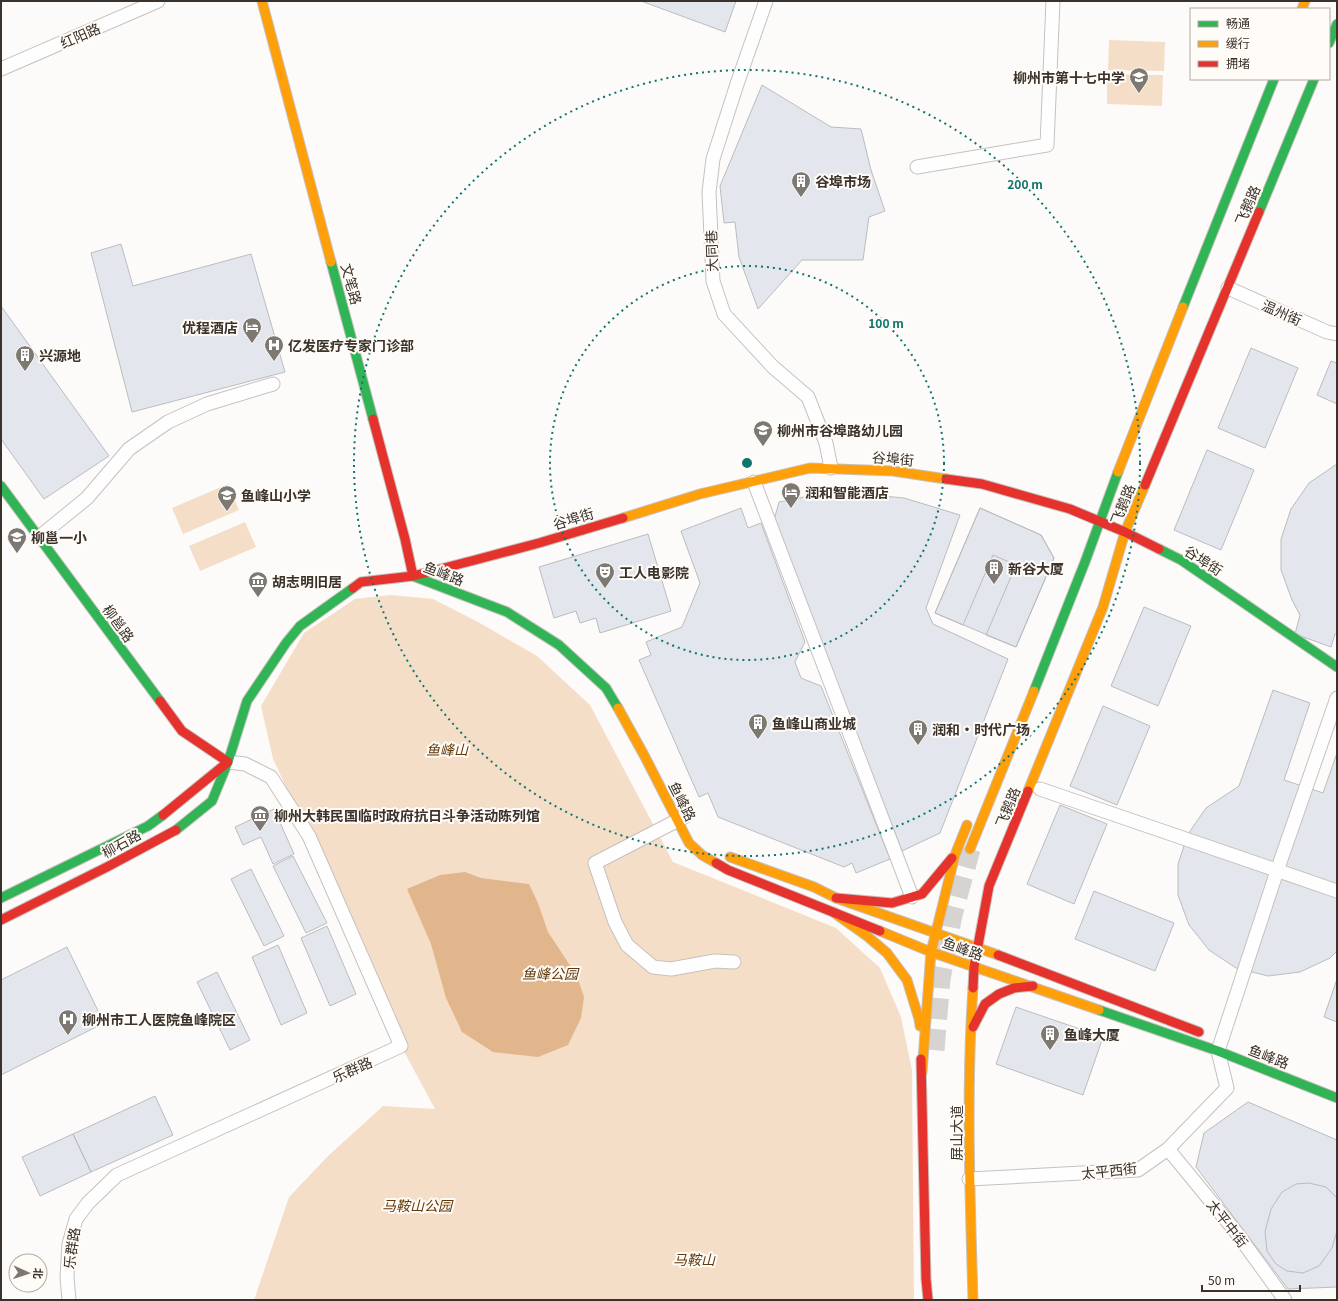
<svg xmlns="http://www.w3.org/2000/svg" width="1338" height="1301" viewBox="0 0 1338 1301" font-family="Georgia,'Noto Sans SC',serif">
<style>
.green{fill:#f5dec8}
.water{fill:#e1b68c}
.building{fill:#e3e6ed;stroke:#bbbcbf}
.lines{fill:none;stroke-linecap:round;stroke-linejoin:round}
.primary-tunnel{stroke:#d6d3d0;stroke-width:21;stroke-dasharray:21 10;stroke-linecap:butt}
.street-casing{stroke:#c6c1bd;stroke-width:15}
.fast-casing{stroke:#c6c1bd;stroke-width:11}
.slow-casing{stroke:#c6c1bd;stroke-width:11}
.jam-casing{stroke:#c6c1bd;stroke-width:11}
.street{stroke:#fffefe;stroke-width:13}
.fast{stroke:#30b455;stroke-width:9}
.slow{stroke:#ff9f0a;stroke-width:9}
.jam{stroke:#e5322d;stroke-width:9}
.ring{fill:none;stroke:#0f766e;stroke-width:2;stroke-dasharray:2 4}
.labels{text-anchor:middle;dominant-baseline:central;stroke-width:4;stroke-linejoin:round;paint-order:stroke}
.street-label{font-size:14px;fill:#3a322b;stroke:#fffbf7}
.poi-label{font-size:14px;font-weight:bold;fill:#3a322b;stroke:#fffbf7;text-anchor:start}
.park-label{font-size:14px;font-style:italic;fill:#623a0a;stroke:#fffbf7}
.centre{fill:#0f766e;stroke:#fffbf7;stroke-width:2}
.ring-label{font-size:12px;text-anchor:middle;font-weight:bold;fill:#0f766e;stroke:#fffbf7;stroke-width:4;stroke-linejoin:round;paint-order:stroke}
</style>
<rect width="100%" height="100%" fill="#fdfbf9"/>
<path class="green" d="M 1109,40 L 1165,42 L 1164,71 L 1108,70 Z
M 1107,74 L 1163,75 L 1162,106 L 1107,104 Z
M 228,484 L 239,510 L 183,534 L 172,508 Z
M 245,522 L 256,547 L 200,571 L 189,546 Z
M 391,595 L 433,599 L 478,622 L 537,656 L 590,705 L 673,862 L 836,928 L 880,968 L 901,1017 L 912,1070 L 914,1300 L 254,1300 L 289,1197 L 328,1156 L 383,1106 L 435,1109 L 401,1046 L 309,836 L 273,759 L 261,706 L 304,633 L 355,599 Z"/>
<path class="water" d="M 465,872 L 481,878 L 529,884 L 538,903 L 548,932 L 577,976 L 584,997 L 581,1018 L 568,1045 L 538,1057 L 493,1052 L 462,1032 L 446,998 L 431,944 L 407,889 L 440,875 Z"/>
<path class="building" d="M 641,1 L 736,1 L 725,32 Z
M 762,85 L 831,127 L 861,129 L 871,170 L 885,211 L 869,217 L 863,260 L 802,260 L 758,309 L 739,257 L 735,222 L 724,223 L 720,186 Z
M 121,244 L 133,286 L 251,254 L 285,372 L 132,412 L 91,253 Z
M 1,306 L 109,456 L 44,499 L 1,439 Z
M 1251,348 L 1298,368 L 1265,448 L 1218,428 Z
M 1331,361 L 1337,363 L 1337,404 L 1317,395 Z
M 1207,450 L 1254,470 L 1221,550 L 1174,530 Z
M 1337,464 L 1337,634 L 1335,634 L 1331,647 L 1295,634 L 1300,615 L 1292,600 L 1281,570 L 1281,539 L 1291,509 L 1309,483 Z
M 852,493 L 904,498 L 960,515 L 926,608 L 933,624 L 1008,659 L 940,833 L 902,851 L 774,520 L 779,502 L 815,495 Z
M 741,508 L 748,528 L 761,523 L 805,642 L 795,662 L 801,678 L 821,686 L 890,859 L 856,873 L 852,863 L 844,867 L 718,817 L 708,793 L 699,797 L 639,660 L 651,655 L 646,642 L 682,627 L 700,583 L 681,531 Z
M 980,508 L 1041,535 L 1054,558 L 1016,647 L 935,613 Z
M 980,508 L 1041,535 L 1054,558 L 1016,647 L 986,635 L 1016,565 L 993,555 L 963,625 L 935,613 Z
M 648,534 L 671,611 L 600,633 L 596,618 L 580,623 L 576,611 L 554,618 L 539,567 Z
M 1144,607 L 1191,626 L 1158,706 L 1111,686 Z
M 1273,690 L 1310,703 L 1284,780 L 1323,793 L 1337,753 L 1337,951 L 1330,958 L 1300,972 L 1268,976 L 1236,968 L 1209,950 L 1189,925 L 1178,895 L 1178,864 L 1188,834 L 1206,808 L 1239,786 Z
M 1103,706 L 1150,726 L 1117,805 L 1070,786 Z
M 1060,805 L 1107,824 L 1074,904 L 1027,884 Z
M 274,809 L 294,854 L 273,864 L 261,837 L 243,845 L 235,827 Z
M 293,856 L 327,923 L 306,933 L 273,866 Z
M 251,869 L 284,936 L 264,946 L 231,879 Z
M 1094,891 L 1174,923 L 1155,971 L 1075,939 Z
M 327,926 L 356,994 L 330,1006 L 301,938 Z
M 278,945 L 307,1013 L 281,1025 L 252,957 Z
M 67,947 L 104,1023 L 1,1075 L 1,980 Z
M 217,972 L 250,1040 L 230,1050 L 197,982 Z
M 1337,979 L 1337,1022 L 1324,1017 Z
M 1016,1007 L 1103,1037 L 1083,1095 L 996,1064 Z
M 155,1096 L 173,1135 L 91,1172 L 73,1134 Z
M 1248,1102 L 1337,1140 L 1337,1287 L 1288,1289 L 1196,1167 L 1204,1133 Z
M 73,1134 L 91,1172 L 40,1196 L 22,1157 Z
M 1309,1183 L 1326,1187 L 1337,1198 L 1337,1231 L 1332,1248 L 1319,1266 L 1303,1273 L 1287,1271 L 1276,1264 L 1267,1251 L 1265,1232 L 1271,1209 L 1282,1192 L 1296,1184 Z"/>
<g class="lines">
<path class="primary-tunnel" d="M 934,1050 L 940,979 L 952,915 L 970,849"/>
<defs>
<path id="street" d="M 766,1 L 737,84 L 713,159 L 709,192 L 713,281 L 724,314 L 773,367 L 808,397 L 826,443 L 831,468
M 1,69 L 158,1
M 917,167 L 1047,145 L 1053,1
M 1228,288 L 1327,332 L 1337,334
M 754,482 L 912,897
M 39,537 L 87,498 L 129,449 L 168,422 L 207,404 L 273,384
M 1040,789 L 1337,891
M 686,816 L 595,863 L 615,922 L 627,945 L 653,967 L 671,969 L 715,961 L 734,962
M 1168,1149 L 1236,1232 L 1285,1300
M 969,1179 L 1138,1170 L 1168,1149 L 1227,1088 L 1218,1051 L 1277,871 L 1337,698
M 69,1300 L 67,1277 L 69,1244 L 76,1219 L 88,1203 L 117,1175 L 401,1046 L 309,836 L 271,777 L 245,764 L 228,762"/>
<path id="fast" d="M 1329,43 L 1337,24
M 1259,212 L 1314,79
M 331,262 L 373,419
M 1183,307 L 1274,79
M 1,486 L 160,701
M 1159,549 L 1181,560 L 1337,667
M 413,576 L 507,612 L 559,645 L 606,688 L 618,708
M 1034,691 L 1085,562 L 1118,472
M 176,830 L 212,801 L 228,762 L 247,701 L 286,643 L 300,626 L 353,588
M 1,898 L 148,826 L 163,815
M 1099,1010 L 1218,1051 L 1337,1098"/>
<path id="slow" d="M 262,1 L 331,262
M 1302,9 L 1305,1
M 1118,472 L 1183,307
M 623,518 L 700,494 L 810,468 L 893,471 L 946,479
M 618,708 L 644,755 L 689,843 L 702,855 L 716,863
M 1028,791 L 1103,607 L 1125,532 L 1145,485
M 970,849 L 1034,691
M 730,857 L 814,887 L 836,898 L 998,955
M 833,912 L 867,936 L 887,953 L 907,980 L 919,1019 L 920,1026
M 880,931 L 931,952 L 1099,1010
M 973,988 C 966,1092 970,1196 973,1300
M 922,1073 L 931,952 L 955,855 L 967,825"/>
<path id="jam" d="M 373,419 L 405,539 L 413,576
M 946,479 L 982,484 L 1070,509 L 1125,532 L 1159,549
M 1145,485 L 1259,212
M 353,588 L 361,582 L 413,576 L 475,560 L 539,543 L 623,518
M 160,701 L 182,731 L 228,762 L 163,815
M 716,863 L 728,870 L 880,931
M 836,898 L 892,903 L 922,894 L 952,858
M 1,920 L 107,867 L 176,830
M 998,955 L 1199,1032
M 973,988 L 974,967 L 989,886 L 1028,791
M 973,1027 L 985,1004 L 999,994 L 1014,988 L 1033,986
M 921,1059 L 926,1279 L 928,1300"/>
</defs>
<use href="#street" class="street-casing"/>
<use href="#fast" class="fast-casing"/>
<use href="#slow" class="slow-casing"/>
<use href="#jam" class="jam-casing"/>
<use href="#street" class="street"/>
<use href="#fast" class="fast"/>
<use href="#slow" class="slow"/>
<use href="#jam" class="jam"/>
</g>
<g class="ring">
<circle cx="747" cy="463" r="197"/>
<circle cx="747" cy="463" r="393"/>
</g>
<defs>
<symbol id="school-pin" viewBox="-11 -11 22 30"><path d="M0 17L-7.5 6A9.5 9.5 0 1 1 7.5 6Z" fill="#7e7873" stroke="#fffbf7"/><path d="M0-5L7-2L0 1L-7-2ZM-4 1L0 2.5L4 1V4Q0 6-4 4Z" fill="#fff"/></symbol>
<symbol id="building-pin" viewBox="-11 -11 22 30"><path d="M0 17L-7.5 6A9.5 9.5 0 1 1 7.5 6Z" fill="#7e7873" stroke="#fffbf7"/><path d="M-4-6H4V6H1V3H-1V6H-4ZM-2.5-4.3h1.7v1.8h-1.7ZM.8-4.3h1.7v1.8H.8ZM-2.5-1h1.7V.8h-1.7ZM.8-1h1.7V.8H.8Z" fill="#fff"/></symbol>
<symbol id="hotel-pin" viewBox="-11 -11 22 30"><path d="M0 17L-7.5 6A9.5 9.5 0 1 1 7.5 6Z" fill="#7e7873" stroke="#fffbf7"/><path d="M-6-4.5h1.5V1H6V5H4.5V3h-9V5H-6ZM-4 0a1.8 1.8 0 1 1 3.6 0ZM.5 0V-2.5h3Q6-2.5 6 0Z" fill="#fff"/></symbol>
<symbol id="hospital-pin" viewBox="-11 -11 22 30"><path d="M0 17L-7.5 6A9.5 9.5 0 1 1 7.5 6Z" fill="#7e7873" stroke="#fffbf7"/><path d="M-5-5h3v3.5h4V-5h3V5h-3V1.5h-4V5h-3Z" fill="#fff"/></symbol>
<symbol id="theatre-pin" viewBox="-11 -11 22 30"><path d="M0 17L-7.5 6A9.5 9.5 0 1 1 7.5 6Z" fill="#7e7873" stroke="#fffbf7"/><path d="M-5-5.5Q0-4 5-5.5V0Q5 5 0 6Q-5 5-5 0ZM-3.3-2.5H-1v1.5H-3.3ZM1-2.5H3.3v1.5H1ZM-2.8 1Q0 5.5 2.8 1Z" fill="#fff"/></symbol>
<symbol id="museum-pin" viewBox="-11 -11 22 30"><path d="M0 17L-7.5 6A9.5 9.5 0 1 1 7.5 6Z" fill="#7e7873" stroke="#fffbf7"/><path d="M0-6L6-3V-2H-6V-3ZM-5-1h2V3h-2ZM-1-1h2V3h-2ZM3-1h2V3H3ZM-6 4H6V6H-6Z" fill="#fff"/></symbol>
</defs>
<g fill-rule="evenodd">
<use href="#school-pin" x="1128" y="66" width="22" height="30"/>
<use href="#building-pin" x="790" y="170" width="22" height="30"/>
<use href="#hotel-pin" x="241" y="316" width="22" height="30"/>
<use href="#hospital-pin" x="263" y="334" width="22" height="30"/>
<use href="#building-pin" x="14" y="344" width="22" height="30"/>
<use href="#school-pin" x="752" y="419" width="22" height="30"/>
<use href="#hotel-pin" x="780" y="481" width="22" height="30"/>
<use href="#school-pin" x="216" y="484" width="22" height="30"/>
<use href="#school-pin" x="6" y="526" width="22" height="30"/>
<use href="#building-pin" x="983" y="557" width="22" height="30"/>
<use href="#theatre-pin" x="594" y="561" width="22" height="30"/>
<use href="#museum-pin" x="247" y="570" width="22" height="30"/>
<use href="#building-pin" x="747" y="712" width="22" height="30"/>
<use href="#building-pin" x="907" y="718" width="22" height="30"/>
<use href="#museum-pin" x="249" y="804" width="22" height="30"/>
<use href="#hospital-pin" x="57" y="1008" width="22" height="30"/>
<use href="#building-pin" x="1039" y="1023" width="22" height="30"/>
</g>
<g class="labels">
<g class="street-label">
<text transform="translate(80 35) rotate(-23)">红阳路</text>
<text transform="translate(1247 205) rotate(-67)">飞鹅路</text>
<text transform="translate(711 251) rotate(-92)">大同巷</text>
<text transform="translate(352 284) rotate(75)">文笔路</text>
<text transform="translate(1282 312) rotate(24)">温州街</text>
<text transform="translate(893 458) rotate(5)">谷埠街</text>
<text transform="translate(1122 504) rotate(-68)">飞鹅路</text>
<text transform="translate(573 518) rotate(-17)">谷埠街</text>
<text transform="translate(1204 560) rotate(33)">谷埠街</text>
<text transform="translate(444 573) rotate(21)">鱼峰路</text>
<text transform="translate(119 623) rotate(54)">柳邕路</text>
<text transform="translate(683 801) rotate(63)">鱼峰路</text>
<text transform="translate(1007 807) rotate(-68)">飞鹅路</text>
<text transform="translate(121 843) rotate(-29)">柳石路</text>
<text transform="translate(963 948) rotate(19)">鱼峰路</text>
<text transform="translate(1269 1056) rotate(21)">鱼峰路</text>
<text transform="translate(352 1069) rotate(-24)">乐群路</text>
<text transform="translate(956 1133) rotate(-90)">屏山大道</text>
<text transform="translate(1109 1170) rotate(-6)">太平西街</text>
<text transform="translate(1228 1223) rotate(52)">太平中街</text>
<text transform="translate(71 1248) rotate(-82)">乐群路</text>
</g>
<g class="poi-label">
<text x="1125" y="77" text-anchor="end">柳州市第十七中学</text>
<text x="815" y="181">谷埠市场</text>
<text x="238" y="327" text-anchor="end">优程酒店</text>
<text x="288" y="345">亿发医疗专家门诊部</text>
<text x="39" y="355">兴源地</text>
<text x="777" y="430">柳州市谷埠路幼儿园</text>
<text x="805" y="492">润和智能酒店</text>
<text x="241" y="495">鱼峰山小学</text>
<text x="31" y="537">柳邕一小</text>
<text x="1008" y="568">新谷大厦</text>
<text x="619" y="572">工人电影院</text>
<text x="272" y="581">胡志明旧居</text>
<text x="772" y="723">鱼峰山商业城</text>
<text x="932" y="729">润和·时代广场</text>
<text x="274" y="815">柳州大韩民国临时政府抗日斗争活动陈列馆</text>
<text x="82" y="1019">柳州市工人医院鱼峰院区</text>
<text x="1064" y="1034">鱼峰大厦</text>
</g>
<g class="park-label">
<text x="447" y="749">鱼峰山</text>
<text x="550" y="973">鱼峰公园</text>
<text x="417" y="1205">马鞍山公园</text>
<text x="694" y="1259">马鞍山</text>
</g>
</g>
<circle cx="747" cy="463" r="6" class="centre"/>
<g class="ring-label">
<text x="1025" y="189">200 m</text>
<text x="886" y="328">100 m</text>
</g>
<rect width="1338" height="1301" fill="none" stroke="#3a322b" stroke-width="4"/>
<rect x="1190" y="8" width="140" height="72" fill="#fffbf7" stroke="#b0aba5"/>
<rect x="1198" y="21" width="20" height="6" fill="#30b455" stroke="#b0aba5"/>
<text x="1226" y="28" font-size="12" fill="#3a322b">畅通</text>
<rect x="1198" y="41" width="20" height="6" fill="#ff9f0a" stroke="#b0aba5"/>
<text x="1226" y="48" font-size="12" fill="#3a322b">缓行</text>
<rect x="1198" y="61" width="20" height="6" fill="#e5322d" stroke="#b0aba5"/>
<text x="1226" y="68" font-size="12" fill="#3a322b">拥堵</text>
<g transform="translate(28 1273) rotate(93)"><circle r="19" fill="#fffbf7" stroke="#b0aba5"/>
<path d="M0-3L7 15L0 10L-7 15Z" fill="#7e7873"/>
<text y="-6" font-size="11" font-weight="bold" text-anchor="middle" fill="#3a322b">北</text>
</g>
<path d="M1202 1285v6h98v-6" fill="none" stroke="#3a322b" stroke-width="2"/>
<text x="1208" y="1285" font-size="12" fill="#3a322b" stroke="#fffbf7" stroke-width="3" paint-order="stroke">50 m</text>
</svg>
